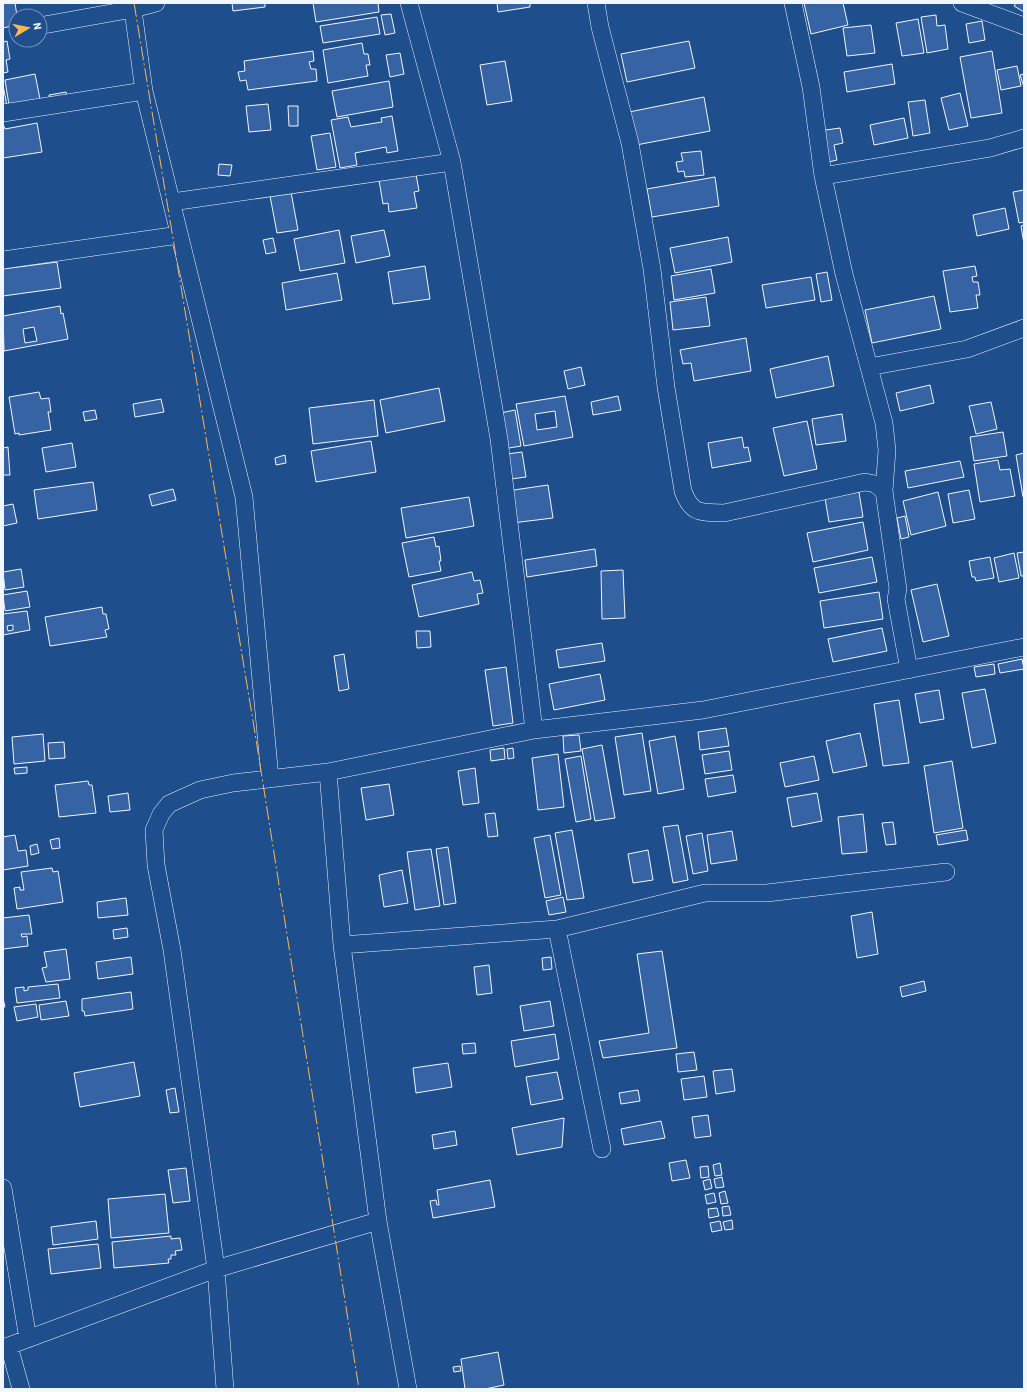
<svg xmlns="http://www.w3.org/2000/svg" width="1027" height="1392" viewBox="0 0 1027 1392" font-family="'Source Sans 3',sans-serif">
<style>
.building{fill:#3563a3;stroke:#f2f6ff;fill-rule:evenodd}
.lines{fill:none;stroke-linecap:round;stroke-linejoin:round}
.minor-casing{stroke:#f2f6ff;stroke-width:18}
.minor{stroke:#1f4e8c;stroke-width:17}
.power{stroke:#ffb74d;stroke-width:1;stroke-dasharray:14 3 2 3;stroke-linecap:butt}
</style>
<rect width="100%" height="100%" fill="#1f4e8c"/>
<path class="building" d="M 3,3 L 15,3 L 17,16 L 16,25 L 3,28 Z
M 232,3 L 265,3 L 265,7 L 233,11 Z
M 313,3 L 378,3 L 379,12 L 316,22 Z
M 497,3 L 530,3 L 530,7 L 498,12 Z
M 804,3 L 843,3 L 848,25 L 811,34 Z
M 1016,3 L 1024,3 L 1024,12 L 1014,6 Z
M 391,14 L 395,33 L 385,35 L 381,15 Z
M 936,15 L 937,26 L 945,25 L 948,49 L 927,53 L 921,17 Z
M 377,17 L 380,34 L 323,43 L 320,26 Z
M 918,19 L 924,53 L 902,56 L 896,23 Z
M 982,21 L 985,40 L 969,43 L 966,24 Z
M 871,25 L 875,53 L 847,56 L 843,28 Z
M 7,41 L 10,59 L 6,60 L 8,72 L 3,73 L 3,42 Z
M 689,41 L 695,68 L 627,82 L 621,54 Z
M 362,43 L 364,54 L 368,54 L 370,65 L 366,65 L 368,76 L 328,83 L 323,50 Z
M 313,51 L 314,61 L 309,62 L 311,69 L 316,69 L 317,81 L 248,90 L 246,80 L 240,81 L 238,72 L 245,71 L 244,61 Z
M 992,51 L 1002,113 L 971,118 L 960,57 Z
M 400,53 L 404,74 L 390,77 L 386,55 Z
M 505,61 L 512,101 L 487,105 L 480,65 Z
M 892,64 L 895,84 L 847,92 L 844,72 Z
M 1017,66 L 1021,86 L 1001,90 L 997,70 Z
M 35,74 L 40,99 L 9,105 L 5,80 Z
M 1024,74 L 1024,87 L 1020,75 Z
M 389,81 L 393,107 L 337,117 L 332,91 Z
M 3,85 L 7,106 L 3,107 Z
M 66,92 L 68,100 L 51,103 L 49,95 Z
M 960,93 L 968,126 L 949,130 L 941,98 Z
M 704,97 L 710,131 L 636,145 L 629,112 Z
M 925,100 L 930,133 L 913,136 L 908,102 Z
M 268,104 L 271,130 L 249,132 L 246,106 Z
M 288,106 L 298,106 L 298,126 L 289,126 Z
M 392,116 L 398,151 L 387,153 L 386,147 L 355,153 L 357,165 L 340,168 L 331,120 L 348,117 L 351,127 L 382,122 L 381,118 Z
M 904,118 L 908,138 L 874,145 L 870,125 Z
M 37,123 L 42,152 L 3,158 L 3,124 L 5,129 Z
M 840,128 L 843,143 L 834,145 L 837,160 L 824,163 L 819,131 Z
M 330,133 L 336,167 L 317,170 L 311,136 Z
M 701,151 L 704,175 L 685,177 L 684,171 L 678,172 L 676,162 L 683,161 L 681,153 Z
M 219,164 L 232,165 L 230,176 L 218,175 Z
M 416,174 L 419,191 L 414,192 L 417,208 L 389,212 L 388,203 L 383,204 L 379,180 Z
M 715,177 L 719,206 L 652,217 L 647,189 Z
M 1024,190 L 1024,222 L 1019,223 L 1013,192 Z
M 291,192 L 298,230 L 277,233 L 270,196 Z
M 1005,208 L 1009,229 L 977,236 L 973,215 Z
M 1024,225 L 1024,244 L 1021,226 Z
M 339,230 L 345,263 L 300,271 L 294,239 Z
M 384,230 L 390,256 L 356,263 L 351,236 Z
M 728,237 L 732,262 L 675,273 L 670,248 Z
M 273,238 L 276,252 L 266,254 L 263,240 Z
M 57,262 L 61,288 L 3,296 L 3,269 Z
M 425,266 L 430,299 L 393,304 L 388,272 Z
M 975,266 L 977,276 L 972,277 L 973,282 L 978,282 L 980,295 L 976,295 L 978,308 L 950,312 L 943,271 Z
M 711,269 L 715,293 L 674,300 L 671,276 Z
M 827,272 L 832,300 L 821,302 L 816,274 Z
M 337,273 L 342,300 L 286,310 L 282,283 Z
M 811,277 L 815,300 L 766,308 L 762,285 Z
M 934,296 L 941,329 L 872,343 L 865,310 Z
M 706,297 L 710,326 L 673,330 L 670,302 Z
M 60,306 L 61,314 L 63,313 L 68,339 L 4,351 L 3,316 ZM 34,327 L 37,341 L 25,343 L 23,329 Z
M 746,338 L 751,371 L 694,381 L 691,363 L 683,364 L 680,350 Z
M 828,356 L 834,386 L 776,398 L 770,369 Z
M 581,367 L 585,385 L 568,389 L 564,371 Z
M 930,385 L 934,403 L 900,411 L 896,393 Z
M 439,388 L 445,421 L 386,433 L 380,400 Z
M 39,392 L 41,399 L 49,398 L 51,412 L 48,412 L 51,430 L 19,435 L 19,433 L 15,434 L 9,397 Z
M 565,396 L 573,437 L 524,446 L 516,404 ZM 555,411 L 557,427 L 537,430 L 535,414 Z
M 618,396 L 621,410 L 593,415 L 591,402 Z
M 161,399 L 164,412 L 135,417 L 133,404 Z
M 374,400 L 378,436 L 313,444 L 309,408 Z
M 991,402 L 997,429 L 976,434 L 969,406 Z
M 95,410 L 97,419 L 85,421 L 83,412 Z
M 515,410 L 521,446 L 497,450 L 491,415 Z
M 842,414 L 846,441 L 816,445 L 812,419 Z
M 807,421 L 817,469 L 784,476 L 773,428 Z
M 1003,432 L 1007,456 L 974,461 L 970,437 Z
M 742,437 L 744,448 L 748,447 L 751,461 L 712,468 L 708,443 Z
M 371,441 L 376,472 L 316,482 L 311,451 Z
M 72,443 L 76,467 L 46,472 L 42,448 Z
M 8,447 L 10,475 L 3,475 L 3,448 Z
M 522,452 L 526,477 L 504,480 L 500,455 Z
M 1024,453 L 1024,497 L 1023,497 L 1016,455 Z
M 285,455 L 286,463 L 276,465 L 275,458 Z
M 998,460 L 1000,470 L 1010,469 L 1015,496 L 980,502 L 974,464 Z
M 960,461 L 964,477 L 908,488 L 905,471 Z
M 93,482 L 97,510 L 38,519 L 34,490 Z
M 548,485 L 553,518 L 512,523 L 507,491 Z
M 173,489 L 176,500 L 152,506 L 149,495 Z
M 969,490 L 975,519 L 953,523 L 948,494 Z
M 859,492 L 863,517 L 829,522 L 825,498 Z
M 938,492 L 946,526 L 911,535 L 903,501 Z
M 469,497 L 474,526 L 406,538 L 401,508 Z
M 13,504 L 17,523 L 3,526 L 3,506 Z
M 905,516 L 909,537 L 901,539 L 897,518 Z
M 863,522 L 868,550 L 813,562 L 807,533 Z
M 434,537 L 436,547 L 439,546 L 441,561 L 439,561 L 441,571 L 409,577 L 402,543 Z
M 595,549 L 597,566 L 527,577 L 525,560 Z
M 1024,552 L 1024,576 L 1021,576 L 1017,553 Z
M 1014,553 L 1019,578 L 999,582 L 994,558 Z
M 872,557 L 877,582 L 819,593 L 814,568 Z
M 990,557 L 994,578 L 976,581 L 975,577 L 972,577 L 969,561 Z
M 21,569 L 24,587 L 5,590 L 3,572 Z
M 623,570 L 625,618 L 602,619 L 601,571 Z
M 472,572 L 474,581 L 480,580 L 483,593 L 477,594 L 479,604 L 419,617 L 412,585 Z
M 937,584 L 949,636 L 923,642 L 911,590 Z
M 27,591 L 30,607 L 5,611 L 3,595 Z
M 879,592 L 883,619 L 824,628 L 820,601 Z
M 102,607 L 103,614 L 106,614 L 109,629 L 105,630 L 107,637 L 50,646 L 45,617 Z
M 27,611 L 30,630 L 3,635 L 3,614 ZM 13,625 L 13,630 L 8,631 L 7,626 Z
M 882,628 L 887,651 L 833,662 L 828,639 Z
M 416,631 L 430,631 L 431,647 L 417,648 Z
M 602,643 L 605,661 L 559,668 L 556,650 Z
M 344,654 L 349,689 L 339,691 L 334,656 Z
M 1022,659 L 1024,669 L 1000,673 L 998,664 Z
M 994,664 L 995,674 L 976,677 L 974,667 Z
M 506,667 L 513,723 L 493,726 L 485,670 Z
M 600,674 L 605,700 L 554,710 L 549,684 Z
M 985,689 L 996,743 L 972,748 L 962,693 Z
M 939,690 L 944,719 L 920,723 L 915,694 Z
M 899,700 L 909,763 L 883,766 L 874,704 Z
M 726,728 L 729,746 L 700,750 L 698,732 Z
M 642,733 L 651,791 L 624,795 L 615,737 Z
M 860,733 L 867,766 L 833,773 L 826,741 Z
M 43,734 L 45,761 L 14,764 L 12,737 Z
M 579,735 L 581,751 L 564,753 L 563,736 Z
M 675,736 L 684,789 L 658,794 L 649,741 Z
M 64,742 L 65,758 L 49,759 L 48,743 Z
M 602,745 L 615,818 L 595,821 L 582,749 Z
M 504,748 L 505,759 L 491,761 L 490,750 Z
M 513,748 L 514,758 L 508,759 L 507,749 Z
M 729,751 L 732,770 L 705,774 L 702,755 Z
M 558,754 L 564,807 L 538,810 L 532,758 Z
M 581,756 L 591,819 L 576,822 L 565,759 Z
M 814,756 L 819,780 L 785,787 L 780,763 Z
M 952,761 L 963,828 L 934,833 L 924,766 Z
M 27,767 L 27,773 L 15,774 L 14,768 Z
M 475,768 L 479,803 L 463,805 L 458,771 Z
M 733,775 L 736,792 L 708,797 L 705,779 Z
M 88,781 L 89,785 L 92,785 L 96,813 L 59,817 L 55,785 Z
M 389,784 L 394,815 L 366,820 L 361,788 Z
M 128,793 L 130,810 L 110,812 L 108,796 Z
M 817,793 L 822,821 L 792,827 L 787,798 Z
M 495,813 L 498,836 L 488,837 L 485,814 Z
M 863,814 L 867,852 L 842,854 L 838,817 Z
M 893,822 L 896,844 L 886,845 L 882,823 Z
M 678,825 L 688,880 L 673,883 L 663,827 Z
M 572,830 L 584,898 L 567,900 L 555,833 Z
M 966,830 L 968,840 L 938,845 L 936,835 Z
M 732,831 L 737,860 L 711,864 L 707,835 Z
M 702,833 L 708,871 L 693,874 L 686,836 Z
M 15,835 L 18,851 L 26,850 L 28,866 L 3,870 L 3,837 Z
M 550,835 L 561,895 L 545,898 L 534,838 Z
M 59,838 L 60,848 L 52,849 L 50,840 Z
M 37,844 L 39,853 L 31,855 L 30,846 Z
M 448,847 L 456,903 L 444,905 L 436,849 Z
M 431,849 L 440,906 L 415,910 L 407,852 Z
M 648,850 L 653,880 L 633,883 L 628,854 Z
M 52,868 L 53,872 L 58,871 L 63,902 L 17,909 L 14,888 L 20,887 L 20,890 L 24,890 L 21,872 Z
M 402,870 L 408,903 L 384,907 L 379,875 Z
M 563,897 L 566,912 L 549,915 L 546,901 Z
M 126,898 L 128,915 L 98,918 L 97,902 Z
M 872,912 L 878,954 L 857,958 L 851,916 Z
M 29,915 L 32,934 L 21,934 L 22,937 L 27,936 L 28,946 L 3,949 L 3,918 Z
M 127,928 L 128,937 L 114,939 L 113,930 Z
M 66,949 L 70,979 L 46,982 L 42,968 L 47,967 L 44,952 Z
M 662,951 L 677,1048 L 603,1058 L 599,1041 L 649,1033 L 637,954 Z
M 131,957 L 133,974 L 98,979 L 96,962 Z
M 551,957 L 552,969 L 543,970 L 542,958 Z
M 489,965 L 492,993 L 477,995 L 474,967 Z
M 924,981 L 926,991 L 902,997 L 900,987 Z
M 58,984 L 60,998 L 17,1003 L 15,988 L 24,987 L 24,991 L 28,990 L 28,987 Z
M 131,992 L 133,1009 L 85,1016 L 84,1011 L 82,1011 L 82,999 Z
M 3,998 L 5,1007 L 3,1007 Z
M 66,1001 L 69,1016 L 41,1020 L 39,1005 Z
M 550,1001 L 554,1026 L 524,1031 L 520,1006 Z
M 36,1004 L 38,1017 L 17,1021 L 14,1007 Z
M 555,1034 L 559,1059 L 515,1067 L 511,1041 Z
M 475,1043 L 476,1053 L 463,1054 L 462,1044 Z
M 694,1052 L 697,1070 L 678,1072 L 676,1054 Z
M 134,1062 L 140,1096 L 80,1107 L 74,1073 Z
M 448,1063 L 452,1087 L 416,1093 L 413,1068 Z
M 732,1069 L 735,1091 L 716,1094 L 713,1071 Z
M 557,1072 L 563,1099 L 531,1105 L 526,1077 Z
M 704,1076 L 707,1097 L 684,1100 L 681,1079 Z
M 175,1088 L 179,1112 L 170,1113 L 166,1090 Z
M 638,1090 L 640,1101 L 621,1104 L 619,1093 Z
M 708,1115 L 711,1136 L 695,1138 L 692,1117 Z
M 564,1118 L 562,1147 L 517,1155 L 512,1128 Z
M 661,1121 L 665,1138 L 624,1145 L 621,1129 Z
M 455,1131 L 457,1145 L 434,1149 L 432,1135 Z
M 686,1160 L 690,1178 L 672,1181 L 669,1163 Z
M 720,1163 L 722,1175 L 715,1176 L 713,1165 Z
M 708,1166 L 709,1177 L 701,1178 L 700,1167 Z
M 186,1168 L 190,1201 L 173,1203 L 168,1170 Z
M 722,1177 L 724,1187 L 716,1188 L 714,1179 Z
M 710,1179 L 712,1188 L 705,1190 L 703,1181 Z
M 490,1180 L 495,1207 L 433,1218 L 430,1201 L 436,1200 L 437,1205 L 439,1205 L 437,1190 Z
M 725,1191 L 728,1203 L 721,1204 L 719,1193 Z
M 714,1193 L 716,1202 L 707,1204 L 705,1195 Z
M 165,1194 L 169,1233 L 111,1238 L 108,1199 Z
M 729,1206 L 731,1215 L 723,1216 L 722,1207 Z
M 717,1208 L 719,1216 L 709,1218 L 708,1209 Z
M 732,1220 L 733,1229 L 725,1230 L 723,1222 Z
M 96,1221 L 98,1239 L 53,1245 L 51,1227 Z
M 720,1221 L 722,1230 L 712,1232 L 710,1223 Z
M 171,1236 L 171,1239 L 180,1238 L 182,1250 L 175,1251 L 176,1255 L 171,1255 L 171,1259 L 168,1259 L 169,1263 L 114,1268 L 112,1242 Z
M 98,1244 L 101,1268 L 51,1274 L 48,1249 Z
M 498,1352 L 504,1385 L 485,1389 L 465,1389 L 461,1359 Z
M 460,1366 L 461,1371 L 454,1372 L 453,1367 Z"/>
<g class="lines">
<defs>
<path id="minor" d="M 132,3 L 144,91 L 244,497 L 270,778
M 409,3 L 452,162 L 499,439 L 534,730
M 596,3 L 600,27 L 630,143 L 652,269 L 666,387 L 683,491 C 692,515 701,512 724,513 L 865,482 L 875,484 L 884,491
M 793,3 L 811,87 L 823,176 L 844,274 L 884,423 L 887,450 L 884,491 L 898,589 L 896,599 L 909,670
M 962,3 L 1024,26
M 44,25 L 133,9 L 156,3
M 3,113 L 144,91
M 823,176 L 990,148 L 1024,138
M 172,202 L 452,162
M 3,260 L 179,235
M 869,367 L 967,349 L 1024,328
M 328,772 L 342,945 L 378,1221 L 408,1389
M 557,929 L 602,1149
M 342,945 L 557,929 L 705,893 L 767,893 L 946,872
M 3,1188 L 28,1339
M 9,1346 L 21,1389
M 3,1348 L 216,1269 L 378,1221
M 225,1389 L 216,1269 L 172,950 L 156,865 L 154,830 L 161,814 L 169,804 L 200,790 L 233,783 L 328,772 L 534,730 L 703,710 L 1024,647"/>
</defs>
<use href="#minor" class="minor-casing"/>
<use href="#minor" class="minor"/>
<path class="power" d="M 134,3 L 255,733 L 359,1389"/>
</g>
<rect width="1027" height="1392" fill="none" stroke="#f2f6ff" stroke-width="8"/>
<g transform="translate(28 28) rotate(80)"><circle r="19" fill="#1f4e8c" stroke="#7391ba"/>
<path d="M0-3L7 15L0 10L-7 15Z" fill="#ffb74d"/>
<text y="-6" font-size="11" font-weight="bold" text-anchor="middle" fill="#f2f6ff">N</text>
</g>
</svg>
